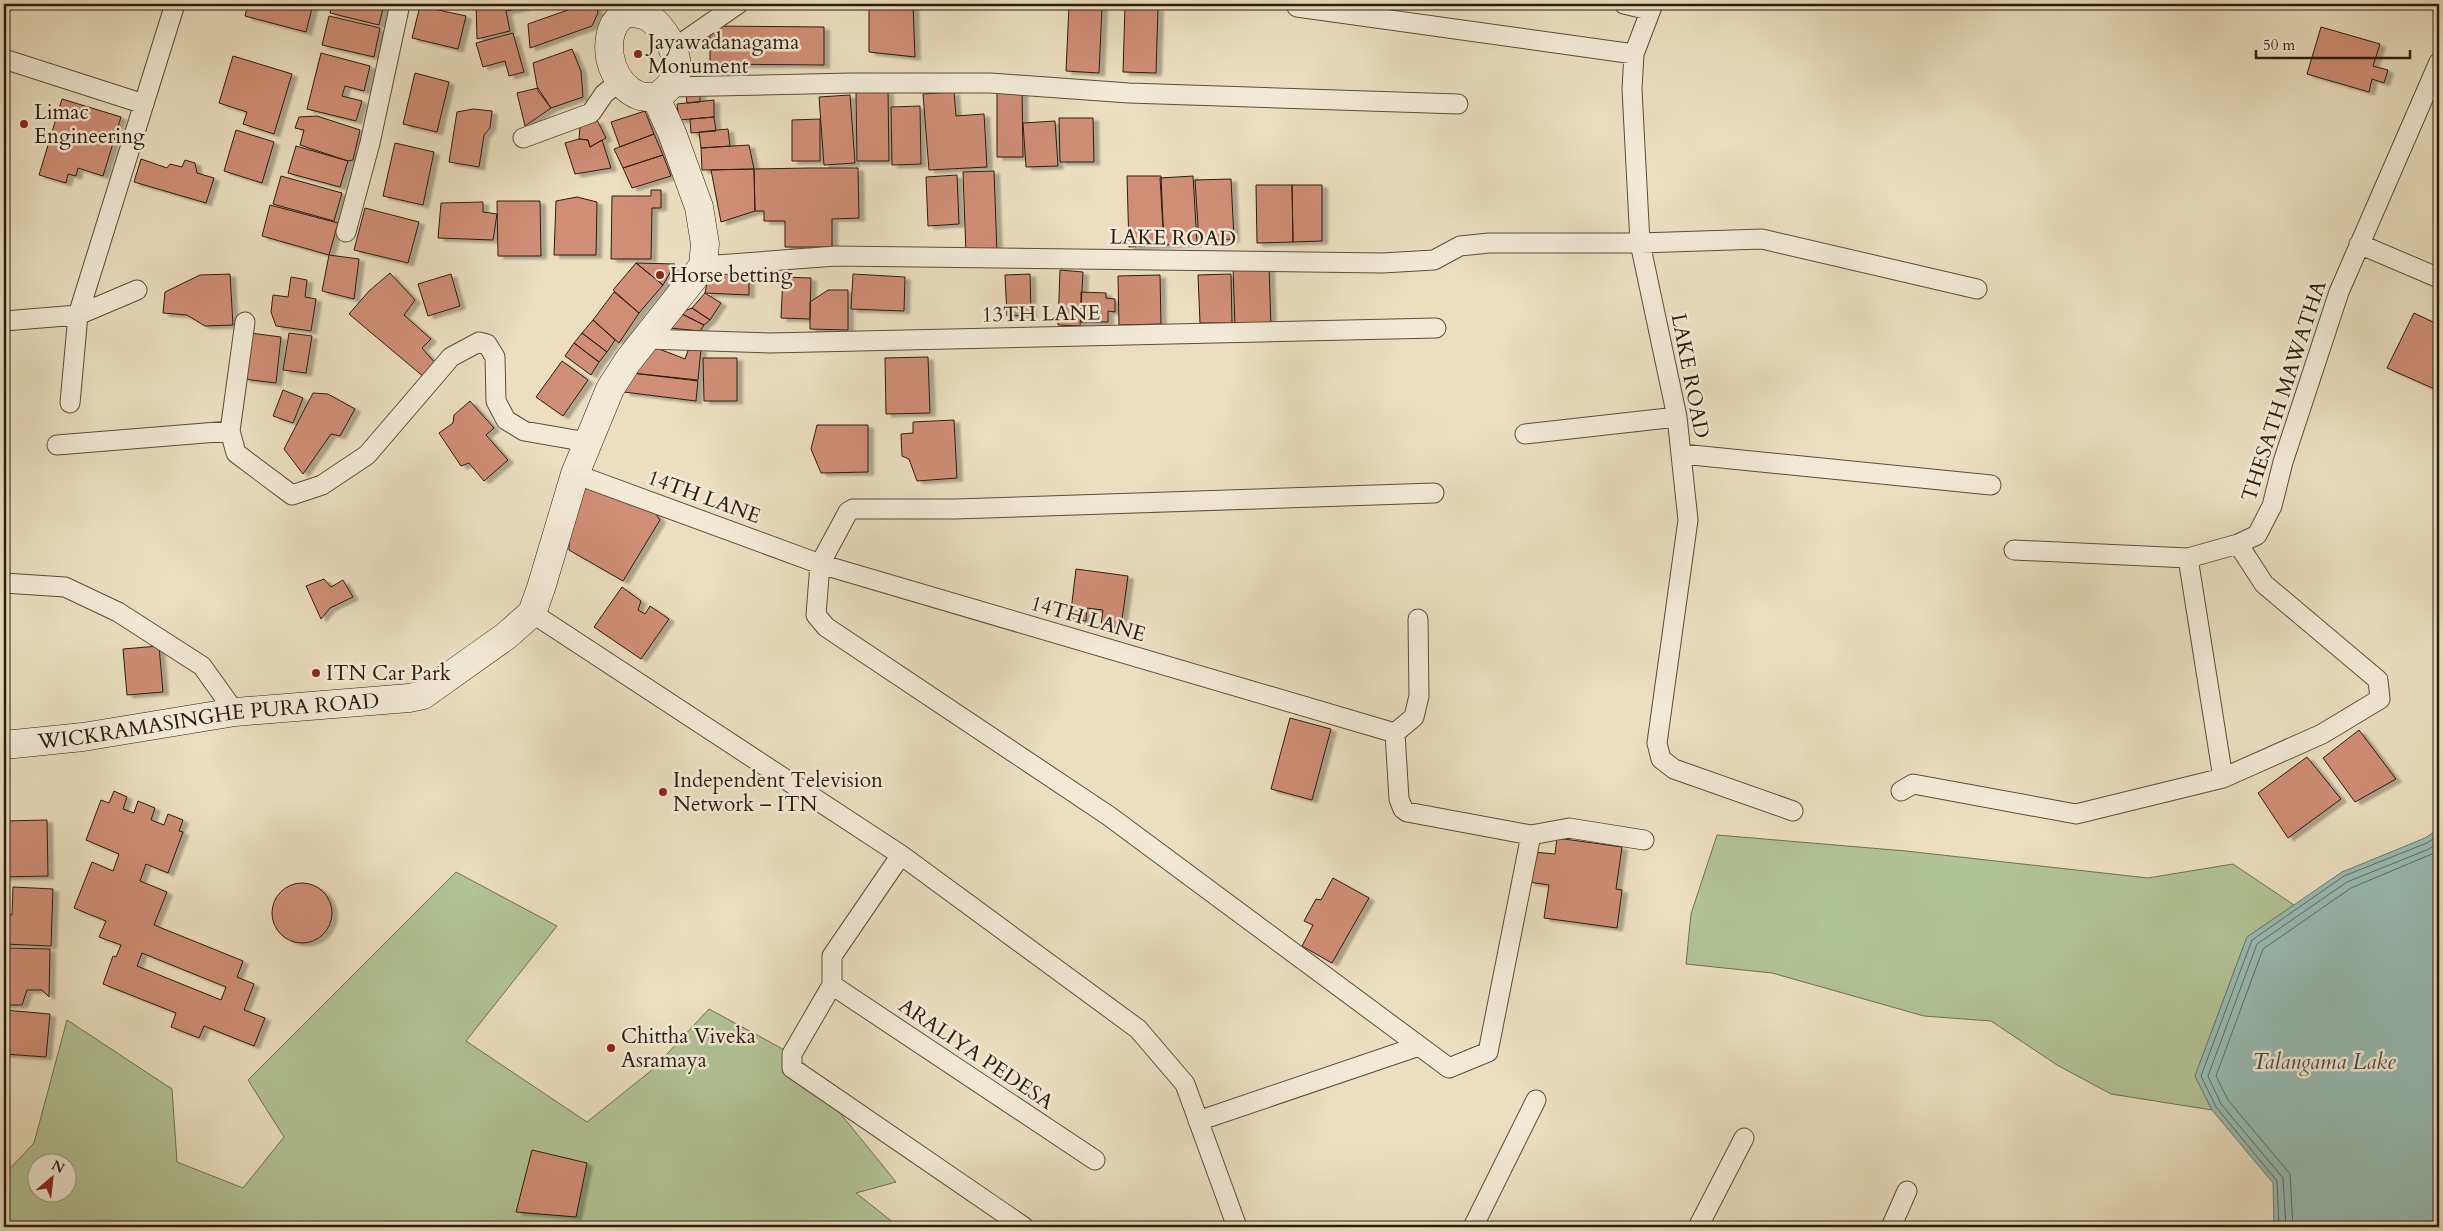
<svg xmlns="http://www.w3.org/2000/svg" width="2443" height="1231" viewBox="0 0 2443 1231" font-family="Cardo,serif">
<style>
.green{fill:#b2c396;stroke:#6f7052;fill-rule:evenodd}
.water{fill:#98bcb5;stroke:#6d7c72}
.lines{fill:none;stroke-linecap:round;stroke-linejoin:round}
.shore{stroke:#626c62;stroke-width:1}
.building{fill:#d08e76;stroke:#2c1c0e;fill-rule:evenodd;filter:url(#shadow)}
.street-casing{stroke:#5c4d3a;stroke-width:21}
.secondary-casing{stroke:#2c1c0e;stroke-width:29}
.street{stroke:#f2ead6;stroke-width:19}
.secondary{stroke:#f2ead6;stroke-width:28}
.poi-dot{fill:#8f2418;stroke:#f2ead6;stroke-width:2}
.labels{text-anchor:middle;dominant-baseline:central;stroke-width:5;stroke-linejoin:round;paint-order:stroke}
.poi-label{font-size:21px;fill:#2c1c0e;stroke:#f2ead6;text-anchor:start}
.street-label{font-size:21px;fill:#2c1c0e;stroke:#f2ead6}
.water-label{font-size:22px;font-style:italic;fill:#4c4c40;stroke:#f2ead6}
</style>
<defs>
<filter id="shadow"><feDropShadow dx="5.5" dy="3" stdDeviation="1" flood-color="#0004"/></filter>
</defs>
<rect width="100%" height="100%" fill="#ebdfc0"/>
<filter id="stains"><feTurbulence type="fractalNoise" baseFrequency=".004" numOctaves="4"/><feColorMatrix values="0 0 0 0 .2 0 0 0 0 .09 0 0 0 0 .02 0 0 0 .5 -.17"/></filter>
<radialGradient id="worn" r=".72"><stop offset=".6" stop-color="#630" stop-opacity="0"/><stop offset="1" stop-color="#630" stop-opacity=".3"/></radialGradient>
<path class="green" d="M 1717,835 L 1906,851 L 2148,878 L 2233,864 L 2294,905 L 2247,937 L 2195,1076 L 2212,1110 L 2111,1094 L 2057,1065 L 1991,1021 L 1924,1016 L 1772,973 L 1686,964 L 1691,914 Z
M 456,872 L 557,926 L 466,1041 L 587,1122 L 652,1070 L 709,1009 L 792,1054 L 896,1182 L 856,1193 L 899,1227 L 4,1227 L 4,1175 L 34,1143 L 67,1020 L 172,1089 L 177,1162 L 243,1188 L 284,1137 L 248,1080 ZM 38,1164 L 68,1164 L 68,1194 L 38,1194 Z"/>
<path class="water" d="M 2439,829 L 2439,1227 L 2274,1227 L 2273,1183 L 2212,1110 L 2195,1076 L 2247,937 L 2342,872 L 2425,838 Z"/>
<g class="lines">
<path class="shore" d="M 2279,1227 L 2277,1181 L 2216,1107 L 2201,1076 L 2252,940 L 2344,876 L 2427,843 L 2439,835
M 2286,1227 L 2283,1178 L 2221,1104 L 2208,1076 L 2257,944 L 2347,882 L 2429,849 L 2439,842
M 2293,1227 L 2290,1174 L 2228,1100 L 2216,1076 L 2263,949 L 2351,888 L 2439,851"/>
</g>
<path class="building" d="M 248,4 L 313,4 L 306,32 L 245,16 Z
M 332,4 L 384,4 L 379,25 L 330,13 Z
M 476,4 L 524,4 L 525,7 L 506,11 L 510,31 L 477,39 Z
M 585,4 L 596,4 L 598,13 L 592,26 L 530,48 L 528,24 Z
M 869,4 L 913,4 L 915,57 L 869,52 Z
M 420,6 L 466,16 L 458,49 L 412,38 Z
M 1069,6 L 1102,7 L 1099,73 L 1066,71 Z
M 1125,6 L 1158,8 L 1156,73 L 1123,72 Z
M 329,16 L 380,28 L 374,57 L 322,45 Z
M 710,26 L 824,27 L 824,65 L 710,64 Z
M 2321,27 L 2380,44 L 2373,66 L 2388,70 L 2384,83 L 2372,79 L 2369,92 L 2307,74 Z
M 513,33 L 524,72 L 509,76 L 505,61 L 483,67 L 476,43 Z
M 572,49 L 581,71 L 583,97 L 551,108 L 538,91 L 533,63 Z
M 321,53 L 370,66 L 364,91 L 345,86 L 342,96 L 362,101 L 356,121 L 307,109 Z
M 233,56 L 292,74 L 274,134 L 243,124 L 247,112 L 219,103 Z
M 415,73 L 449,82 L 437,132 L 403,124 Z
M 538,88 L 551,108 L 525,126 L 517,93 Z
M 997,90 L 1022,90 L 1023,157 L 997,157 Z
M 856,91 L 888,91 L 889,161 L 857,161 Z
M 954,92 L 956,116 L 984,114 L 987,167 L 929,170 L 923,94 Z
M 700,93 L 700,102 L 687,103 L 686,94 Z
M 850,95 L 855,163 L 824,165 L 819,97 Z
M 62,99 L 121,117 L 103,176 L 78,168 L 76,176 L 68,174 L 66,183 L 39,175 Z
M 714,100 L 714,117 L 679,120 L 677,104 Z
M 920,106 L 921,164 L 892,165 L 891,107 Z
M 473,109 L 492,111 L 490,128 L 484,135 L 479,167 L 449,162 L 457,112 Z
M 645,111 L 654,134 L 620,147 L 611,122 Z
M 317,116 L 360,130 L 353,160 L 348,161 L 300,145 L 304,130 L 295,128 L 299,117 Z
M 714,117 L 716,131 L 691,133 L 690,119 Z
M 1059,118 L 1093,118 L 1094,162 L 1060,162 Z
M 820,119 L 820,161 L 792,161 L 792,120 Z
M 597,120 L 606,138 L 590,147 L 588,140 L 579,139 L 580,127 Z
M 1055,121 L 1058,166 L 1026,167 L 1023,123 Z
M 728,129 L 730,146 L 701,148 L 699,132 Z
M 236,130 L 274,142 L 262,183 L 224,171 Z
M 654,134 L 663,155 L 623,168 L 614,149 Z
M 579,139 L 588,140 L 590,147 L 602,140 L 611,168 L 575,174 L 565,143 Z
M 395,143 L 434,152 L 423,205 L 383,196 Z
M 749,145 L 754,169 L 702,170 L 701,148 Z
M 296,146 L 348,161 L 340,187 L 288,173 Z
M 663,155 L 671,176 L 632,188 L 623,168 Z
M 141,159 L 167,168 L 170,164 L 182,167 L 185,160 L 195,163 L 197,173 L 214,178 L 206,203 L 134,182 Z
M 811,168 L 858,168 L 859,218 L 832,219 L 832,247 L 785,247 L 785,221 L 764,221 L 764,211 L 755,211 L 754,169 Z
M 754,169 L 755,211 L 721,222 L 711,170 Z
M 994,171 L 997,253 L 966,254 L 963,172 Z
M 957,175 L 959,224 L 928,226 L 926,177 Z
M 281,176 L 342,193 L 334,221 L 273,204 Z
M 1127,176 L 1161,176 L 1164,245 L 1129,247 Z
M 1193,176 L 1197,243 L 1164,245 L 1160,178 Z
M 1231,179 L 1234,239 L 1199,241 L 1195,180 Z
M 1256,185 L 1292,185 L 1293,242 L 1257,243 Z
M 1292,185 L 1322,185 L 1322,241 L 1293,242 Z
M 651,190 L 661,190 L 661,208 L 652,208 L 651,259 L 611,259 L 612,196 L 651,196 Z
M 577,197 L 597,202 L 596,255 L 554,255 L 556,201 Z
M 497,201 L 540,201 L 541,256 L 498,256 Z
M 483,202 L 483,212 L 497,214 L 493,240 L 438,238 L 441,203 Z
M 270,205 L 338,223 L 329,255 L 262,236 Z
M 365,208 L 419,222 L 408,263 L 354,250 Z
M 329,255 L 359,259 L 354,299 L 322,291 Z
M 636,263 L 663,285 L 639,313 L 613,290 Z
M 636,263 L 675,264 L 663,285 Z
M 1269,266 L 1271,327 L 1235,327 L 1233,267 Z
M 1060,270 L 1083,272 L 1080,326 L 1058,325 Z
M 709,272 L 749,272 L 749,295 L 705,293 Z
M 390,273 L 415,300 L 404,315 L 431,339 L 422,348 L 436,364 L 425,378 L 349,314 L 369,291 Z
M 230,274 L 233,325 L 205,326 L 187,315 L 163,313 L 165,292 L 200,275 Z
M 451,274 L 460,306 L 428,316 L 418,284 Z
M 853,274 L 905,277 L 904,311 L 851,309 Z
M 1030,274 L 1031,315 L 1007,316 L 1005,275 Z
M 1231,274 L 1232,323 L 1200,323 L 1198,275 Z
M 1160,275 L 1161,324 L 1119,325 L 1118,276 Z
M 291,277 L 307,280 L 305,297 L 316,299 L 311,331 L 276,326 L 271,312 L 273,295 L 288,297 Z
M 783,277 L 811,278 L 810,319 L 781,318 Z
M 828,290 L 848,290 L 848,330 L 810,329 L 810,302 Z
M 614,292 L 639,313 L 619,343 L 593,320 Z
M 1081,292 L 1106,293 L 1106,298 L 1115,299 L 1115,312 L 1108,311 L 1108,322 L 1081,322 Z
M 705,293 L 721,303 L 710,320 L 692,308 Z
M 692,308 L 710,320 L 704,325 L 680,313 Z
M 680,313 L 704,325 L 700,331 L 670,328 Z
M 2414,313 L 2439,325 L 2439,391 L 2387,368 Z
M 593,320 L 615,340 L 607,352 L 582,333 Z
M 250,333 L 281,337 L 276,383 L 244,379 Z
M 289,333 L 312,336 L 306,373 L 283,370 Z
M 582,333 L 607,352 L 599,362 L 574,343 Z
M 574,343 L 599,362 L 591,375 L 565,356 Z
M 654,347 L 685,359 L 689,348 L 701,349 L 698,380 L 632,373 Z
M 928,357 L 930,413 L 886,414 L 885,358 Z
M 703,358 L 737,358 L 737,401 L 704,401 Z
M 562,361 L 588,380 L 563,416 L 536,397 Z
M 632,373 L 698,381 L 696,401 L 624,392 Z
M 283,390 L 303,398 L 293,423 L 273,416 Z
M 313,393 L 328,394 L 355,409 L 340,436 L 331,434 L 303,474 L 284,449 Z
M 470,401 L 494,428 L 486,435 L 508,460 L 484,481 L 469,463 L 461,466 L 439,433 L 453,423 L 454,415 Z
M 954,420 L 957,478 L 917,481 L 909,459 L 902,456 L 901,434 L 913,433 L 913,422 Z
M 817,425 L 868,425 L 868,472 L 821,473 L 811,449 Z
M 588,479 L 643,495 L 660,520 L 623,581 L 569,550 L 569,519 Z
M 1076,569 L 1128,576 L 1121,627 L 1101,625 L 1103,610 L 1087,608 L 1086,621 L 1070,619 Z
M 324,579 L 331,587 L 343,580 L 353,597 L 330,608 L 321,619 L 306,586 Z
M 622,587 L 641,601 L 638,610 L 645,614 L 650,606 L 669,619 L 641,659 L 594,627 Z
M 159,646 L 163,692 L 127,695 L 123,649 Z
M 1290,718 L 1331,729 L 1312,800 L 1271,789 Z
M 2359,730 L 2396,779 L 2355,802 L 2323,758 Z
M 2307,757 L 2341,799 L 2288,838 L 2258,793 Z
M 114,791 L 127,797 L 123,809 L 134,813 L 138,801 L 155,808 L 151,820 L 164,825 L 168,814 L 183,820 L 179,831 L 183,832 L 168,873 L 146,864 L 140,881 L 167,892 L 154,925 L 243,961 L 237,977 L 254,984 L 244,1010 L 265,1018 L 254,1046 L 204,1026 L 199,1038 L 171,1027 L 176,1013 L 103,984 L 113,956 L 116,957 L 121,945 L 99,937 L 106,921 L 74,908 L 92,862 L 113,871 L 119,854 L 86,840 L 101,800 L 109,803 ZM 142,953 L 226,987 L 221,1000 L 137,966 Z
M 47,820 L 48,876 L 4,877 L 4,821 Z
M 1557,838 L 1622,847 L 1616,889 L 1622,890 L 1617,928 L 1544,918 L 1549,885 L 1529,882 L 1533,852 L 1555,854 Z
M 1333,878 L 1369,898 L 1332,963 L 1302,946 L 1313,925 L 1304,921 L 1316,899 L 1321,900 Z
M272 913a30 30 0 1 1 60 0a30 30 0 1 1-60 0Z
M 13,887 L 53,889 L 51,946 L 4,944 L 4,914 L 12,915 Z
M 4,948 L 50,949 L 49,997 L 42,990 L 27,990 L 22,1005 L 4,1005 Z
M 4,1010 L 50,1014 L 46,1057 L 4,1054 Z
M 532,1150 L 587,1163 L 576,1217 L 516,1212 Z"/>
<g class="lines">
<defs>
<path id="street" d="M 1624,4 L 1649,10
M 1653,4 L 1634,54 L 1632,89 L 1640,243 L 1677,417 L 1688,520 L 1657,743 L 1661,759 L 1674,769 L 1793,811
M 1297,7 L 1634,54
M 673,49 L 738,4
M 4,59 L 144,104
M 669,87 L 852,83 L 990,83 L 1129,93 L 1458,104
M 523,138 L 591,113 L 604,94 L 620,81
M 346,232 L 370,143 L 400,4
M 2359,244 L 2439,278
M 703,266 L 836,256 L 1382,263 L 1434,260 L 1460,246 L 1489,243 L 1640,243 L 1762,239 L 1977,289
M 4,321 L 78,315 L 137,290
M 245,322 L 230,431 L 236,453 L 292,495 L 322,485 L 367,455 L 451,357 L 479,342 L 487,344 L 495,357 L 496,401 L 506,420 L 524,431 L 587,442
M 646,339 L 769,343 L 1436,328
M 70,403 L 78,315 L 175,4
M 1525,434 L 1677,417
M 57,445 L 230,431
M 1682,454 L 1991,485
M 575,474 L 820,564 L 1395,733 L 1399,799 L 1403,809 L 1407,812 L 1531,835 L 1569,828 L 1644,840
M 1434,493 L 955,509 L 853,509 L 848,512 L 820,564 L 816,615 L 826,627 L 1109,816 L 1449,1068 L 1488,1052 L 1531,835
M 2014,550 L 2188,558 L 2238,544 L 2257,535 L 2272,506 L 2283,462 L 2339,292 L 2439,62
M 2188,558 L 2223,778
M 4,583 L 65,587 L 118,612 L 202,666 L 235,712
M 532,613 L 901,855 L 1138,1029 L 1185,1084 L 1237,1227
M 1395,733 L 1414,717 L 1419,696 L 1418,619
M 1901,791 L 1913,784 L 2076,814 L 2223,778 L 2322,734 L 2380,699 L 2378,680 L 2264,584 L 2238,544
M 901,855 L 832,956 L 832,985 L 792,1054 L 792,1068 L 1024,1227
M 832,985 L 1095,1160
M 1198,1121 L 1419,1046
M 1473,1227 L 1536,1100
M 1698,1227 L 1744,1138
M 1891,1227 L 1907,1191"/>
<g id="secondary">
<path d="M 624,13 C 632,13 641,13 648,17 C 663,26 678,52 677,70 C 675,83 665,91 656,98"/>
<path d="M 624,13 C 621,17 616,21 614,25 C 602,50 613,86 640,96 C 645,97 651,97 656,98"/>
<path id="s1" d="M 4,745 L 83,737 L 235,712 L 409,698 L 423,695 L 506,636 L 532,613 L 541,588 L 575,474 L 610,389 L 628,361 L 703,266 L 705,244 L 699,207 L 672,133 L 656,98"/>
</g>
</defs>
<use href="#street" class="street-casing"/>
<use href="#secondary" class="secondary-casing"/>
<use href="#street" class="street"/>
<use href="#secondary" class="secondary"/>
</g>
<g class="poi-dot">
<circle cx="638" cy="54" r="5"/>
<circle cx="24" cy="124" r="5"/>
<circle cx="660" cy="275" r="5"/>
<circle cx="316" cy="673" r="5"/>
<circle cx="663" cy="792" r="5"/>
<circle cx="611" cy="1048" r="5"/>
</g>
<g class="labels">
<g class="poi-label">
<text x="648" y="42">Jayawadanagama<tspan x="648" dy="24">Monument</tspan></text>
<text x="34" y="112">Limac<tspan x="34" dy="24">Engineering</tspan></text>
<text x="670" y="275">Horse betting</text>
<text x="326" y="673">ITN Car Park</text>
<text x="673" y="780">Independent Television<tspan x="673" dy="24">Network – ITN</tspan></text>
<text x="621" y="1036">Chittha Viveka<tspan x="621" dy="24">Asramaya</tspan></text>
</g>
<g class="street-label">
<text transform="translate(1173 238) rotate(1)">LAKE ROAD</text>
<text transform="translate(1041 314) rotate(-1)">13TH LANE</text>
<text transform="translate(1690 376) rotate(79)">LAKE ROAD</text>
<text transform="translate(2284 391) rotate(-72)">THESATH MAWATHA</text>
<text transform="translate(704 497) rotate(20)">14TH LANE</text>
<text transform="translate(1088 619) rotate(16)">14TH LANE</text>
<text stroke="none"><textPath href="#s1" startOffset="206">WICKRAMASINGHE PURA ROAD</textPath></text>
<text transform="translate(976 1054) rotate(34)">ARALIYA PEDESA</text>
</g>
<g class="water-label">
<text x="2324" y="1062">Talangama Lake</text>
</g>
</g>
<rect width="2443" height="1231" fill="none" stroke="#ebdfc0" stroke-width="20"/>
<rect x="5" y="5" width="2433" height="1221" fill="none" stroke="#2c1c0e" stroke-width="2.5"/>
<rect x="10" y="10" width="2423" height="1211" fill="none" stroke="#2c1c0e"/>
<g transform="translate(52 1178) rotate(28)"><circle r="24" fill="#f2ead6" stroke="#a39886"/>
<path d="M0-4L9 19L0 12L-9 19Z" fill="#8f2418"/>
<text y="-8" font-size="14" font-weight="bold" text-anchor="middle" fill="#2c1c0e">N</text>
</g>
<path d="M2256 50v8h154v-8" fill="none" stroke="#2c1c0e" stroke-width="2.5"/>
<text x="2263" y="50" font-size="15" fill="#2c1c0e" stroke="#f2ead6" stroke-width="4" paint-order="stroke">50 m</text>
<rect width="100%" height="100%" filter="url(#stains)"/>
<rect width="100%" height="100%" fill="url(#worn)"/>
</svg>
